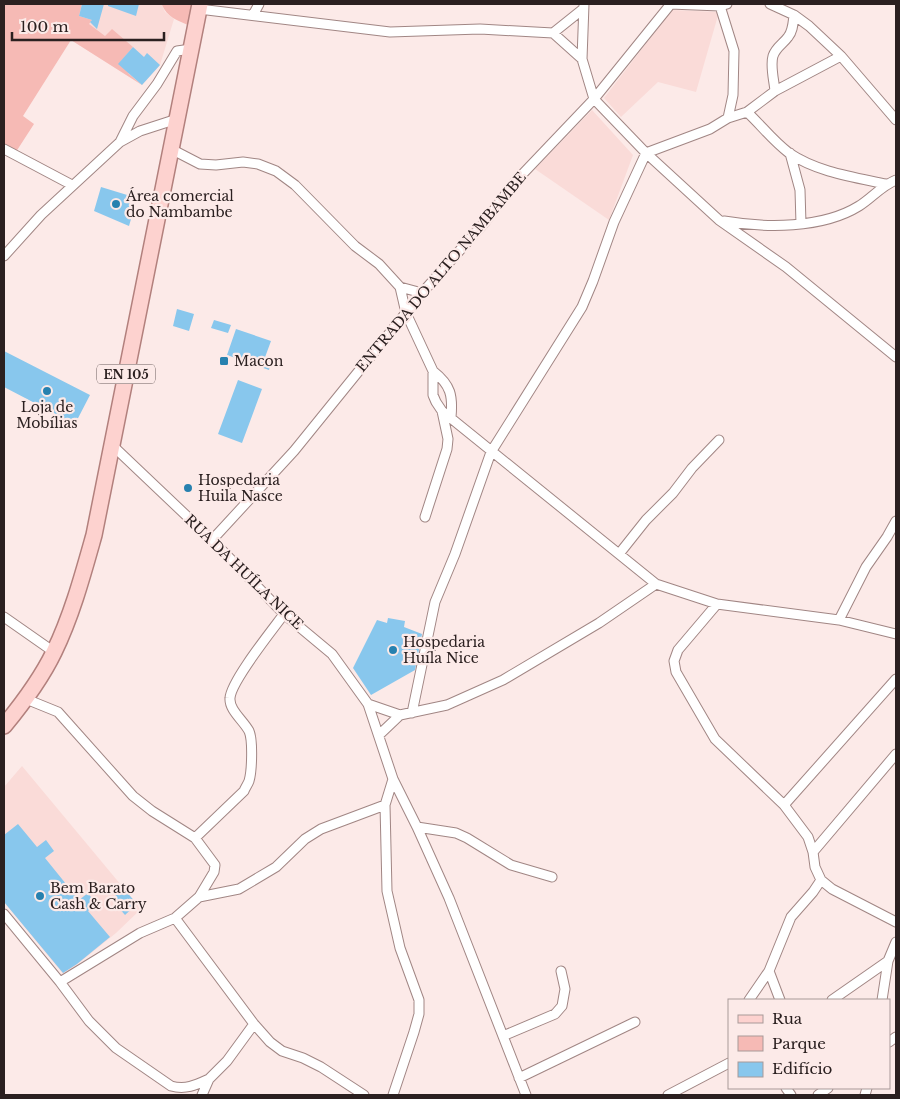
<svg xmlns="http://www.w3.org/2000/svg" width="900" height="1099" viewBox="0 0 900 1099" font-family="'Libre Baskerville',serif">
<style>
.built{fill:#fadbd8}
.green{fill:#f6bab5}
.building{fill:#88c7ed}
.lines{fill:none;stroke-linecap:round;stroke-linejoin:round}
.street-casing{stroke:#a18684;stroke-width:11}
.primary-casing{stroke:#b2807d;stroke-width:18}
.street{stroke:#fff;stroke-width:9}
.primary{stroke:#fdd2cf;stroke-width:15}
.poi-dot{fill:#2781af;stroke:#fceae8;stroke-width:2}
.labels{text-anchor:middle;dominant-baseline:central;stroke-width:4.5;stroke-linejoin:round;paint-order:stroke}
.shield{fill:#fceae8;stroke:#6a5d5c;stroke-width:1}
.shield-label{font-size:12px;font-weight:bold;fill:#2b2020}
.poi-label{font-size:14px;fill:#2b2020;stroke:#fceae8;text-anchor:start}
.street-label{font-size:14px;fill:#2b2020;stroke:#fceae8}
</style>
<rect width="100%" height="100%" fill="#fceae8"/>
<path class="built" d="M 82,4 L 160,4 L 162,5 L 165,12 L 174,19 L 160,65 L 142,85 L 71,40 Z
M 672,10 L 719,12 L 696,92 L 658,82 L 621,117 L 604,98 Z
M 592,110 L 633,155 L 609,220 L 535,169 Z
M 22,766 L 141,909 L 116,933 L 64,975 L 4,902 L 4,787 Z"/>
<path class="green" d="M 4,4 L 82,4 L 79,16 L 92,20 L 89,24 L 105,36 L 112,29 L 133,47 L 121,61 L 129,74 L 142,85 L 71,40 L 23,116 L 34,124 L 12,158 L 4,153 Z
M 160,4 L 193,4 L 188,25 C 177,20 167,17 162,5 Z"/>
<path class="building" d="M 82,4 L 104,4 L 97,29 L 90,22 L 92,20 L 79,16 Z
M 108,4 L 139,4 L 136,16 L 108,6 Z
M 133,47 L 144,57 L 147,53 L 160,65 L 142,85 L 118,64 Z
M 101,187 L 137,198 L 129,226 L 94,211 Z
M 177,309 L 194,314 L 189,331 L 173,326 Z
M 214,320 L 231,325 L 228,333 L 211,328 Z
M 236,329 L 271,341 L 264,360 L 271,362 L 269,370 L 227,355 Z
M 4,351 L 90,395 L 75,424 L 4,387 Z
M 238,380 L 262,389 L 242,443 L 218,434 Z
M 388,618 L 405,621 L 404,627 L 422,634 L 415,670 L 371,695 L 353,668 L 377,620 L 387,623 Z
M 18,824 L 37,847 L 46,840 L 54,851 L 45,858 L 79,900 L 88,893 L 96,904 L 88,911 L 110,937 L 77,964 L 63,973 L 4,902 L 4,835 Z
M 124,889 L 137,904 L 125,915 L 111,899 Z"/>
<g class="lines">
<defs>
<path id="street" d="M 584,4 L 582,59 L 594,99 L 646,153 L 719,220 L 786,267 L 896,357
M 670,4 L 720,6 L 727,4
M 770,4 L 794,15 L 809,26 L 841,56 L 896,120
M 720,6 L 734,51 L 733,95 L 728,118
M 199,9 L 390,32 L 480,29 L 553,33 L 582,59
M 253,15 L 259,4
M 553,33 L 583,9
M 775,91 C 774,80 770,66 773,56 C 776,47 783,44 788,37 C 793,31 793,23 794,15
M 747,112 C 761,125 773,141 789,153 C 817,172 853,177 886,184
M 177,119 L 140,131 L 120,142 L 133,116 L 157,84 L 177,51 L 191,49
M 4,149 L 72,185
M 171,149 L 200,164 L 216,165 L 243,162 L 258,164 L 276,171 L 295,185 L 355,246 L 379,264 L 400,287 L 406,313 L 433,371 L 433,395 L 436,402 L 442,411 L 656,584 L 717,604 L 839,620 L 896,634
M 790,153 L 800,190 L 801,224
M 724,221 C 765,228 822,229 859,206 C 872,198 881,186 896,180
M 4,256 L 41,215 L 120,142
M 400,287 L 422,293
M 433,371 C 451,385 453,396 451,417
M 112,445 L 212,540 L 284,614 L 332,654 L 368,704 L 393,779 L 417,827 L 449,898 L 526,1095
M 425,517 L 447,449 L 448,439 L 442,411
M 212,540 L 294,451 L 422,293 L 485,222 L 514,183 L 594,99 L 670,5
M 619,554 L 646,520 L 673,493 L 692,468 L 719,440
M 717,604 L 678,650 L 674,661 L 676,672 L 715,739 L 784,805 L 808,837 L 813,852 L 815,867 L 821,880 L 832,889 L 896,922
M 4,617 L 54,652
M 839,620 L 866,567 L 887,537 L 896,521
M 26,699 L 58,712 L 133,796 L 152,811 L 195,838 L 215,865 L 214,872 L 199,897 L 175,918 L 140,933 L 60,982
M 368,704 L 400,715 L 447,705 L 503,680 L 599,623 L 656,584
M 412,713 L 435,602 L 455,554 L 491,452 L 582,307 L 593,281 L 614,222 L 646,153 L 710,129 L 728,118 L 747,112 L 775,91 L 841,56
M 379,735 L 400,715
M 784,805 L 896,679
M 417,827 L 456,833 L 467,838 L 511,865 L 552,877
M 195,838 L 244,791 C 245,788 248,784 249,781 C 252,771 253,740 249,731 C 243,720 229,710 230,698 C 231,681 273,629 284,614
M 813,852 L 896,754
M 199,897 L 239,889 L 276,867 L 305,839 L 321,829 L 385,805
M 4,914 L 60,982 L 89,1021 L 116,1048 L 171,1086 C 186,1090 196,1085 209,1079
M 175,918 L 254,1024 L 270,1042 L 282,1051 L 303,1058 L 321,1067 L 364,1095
M 769,971 L 780,1000
M 749,1000 L 769,971 L 791,917 L 813,892 L 821,880
M 832,1000 L 888,961
M 882,1000 L 888,961 L 896,942
M 503,1036 L 555,1014 L 562,1006 L 565,989 L 561,971
M 889,1042 L 896,1037
M 519,1078 L 635,1022
M 786,1088 L 791,1095
M 202,1095 L 209,1079 L 227,1061 L 254,1024
M 393,1095 L 414,1032 L 419,1014 L 419,1000 L 400,948 L 387,891 L 385,805 L 393,779
M 668,1095 L 729,1063
M 818,1095 L 828,1088
M 865,1095 L 867,1088"/>
<path id="primary" d="M 4,726 C 23,703 41,679 54,652 C 72,615 83,574 94,535 L 200,4"/>
</defs>
<use href="#street" class="street-casing"/>
<use href="#primary" class="primary-casing"/>
<use href="#street" class="street"/>
<use href="#primary" class="primary"/>
</g>
<g class="poi-dot">
<circle cx="116" cy="204" r="5"/>
<rect x="219" y="356" width="10" height="10" rx="2.5"/>
<circle cx="47" cy="391" r="5"/>
<circle cx="188" cy="488" r="5"/>
<circle cx="393" cy="650" r="5"/>
<circle cx="40" cy="896" r="5"/>
</g>
<g class="labels">
<rect class="shield" x="97" y="364.5" width="58" height="19" rx="4"/>
<g class="shield-label">
<text x="126" y="374">EN 105</text>
</g>
<g class="poi-label">
<text x="126" y="196">Área comercial<tspan x="126" dy="16">do Nambambe</tspan></text>
<text x="234" y="361">Macon</text>
<text x="47" y="407" text-anchor="middle">Loja de<tspan x="47" dy="16">Mobílias</tspan></text>
<text x="198" y="480">Hospedaria<tspan x="198" dy="16">Huila Nasce</tspan></text>
<text x="403" y="642">Hospedaria<tspan x="403" dy="16">Huíla Nice</tspan></text>
<text x="50" y="888">Bem Barato<tspan x="50" dy="16">Cash &amp; Carry</tspan></text>
</g>
<g class="street-label">
<text transform="translate(441 272) rotate(-50)">ENTRADA DO ALTO NAMBAMBE</text>
<text transform="translate(244 572) rotate(44)">RUA DA HUÍLA NICE</text>
</g>
</g>
<rect width="900" height="1099" fill="none" stroke="#2b2020" stroke-width="10"/>
<rect x="728" y="999" width="162" height="90" fill="#fceae8" stroke="#a89998"/>
<rect x="738" y="1015" width="25" height="8" fill="#fdd2cf" stroke="#a89998"/>
<text x="772" y="1024" font-size="15" fill="#2b2020">Rua</text>
<rect x="738" y="1036" width="25" height="15" fill="#f6bab5" stroke="#a89998"/>
<text x="772" y="1049" font-size="15" fill="#2b2020">Parque</text>
<rect x="738" y="1062" width="25" height="15" fill="#88c7ed" stroke="#a89998"/>
<text x="772" y="1074" font-size="15" fill="#2b2020">Edifício</text>
<path d="M12 32v8h152v-8" fill="none" stroke="#2b2020" stroke-width="2.5"/>
<text x="20" y="32" font-size="15" fill="#2b2020" stroke="#fceae8" stroke-width="4" paint-order="stroke">100 m</text>
</svg>
